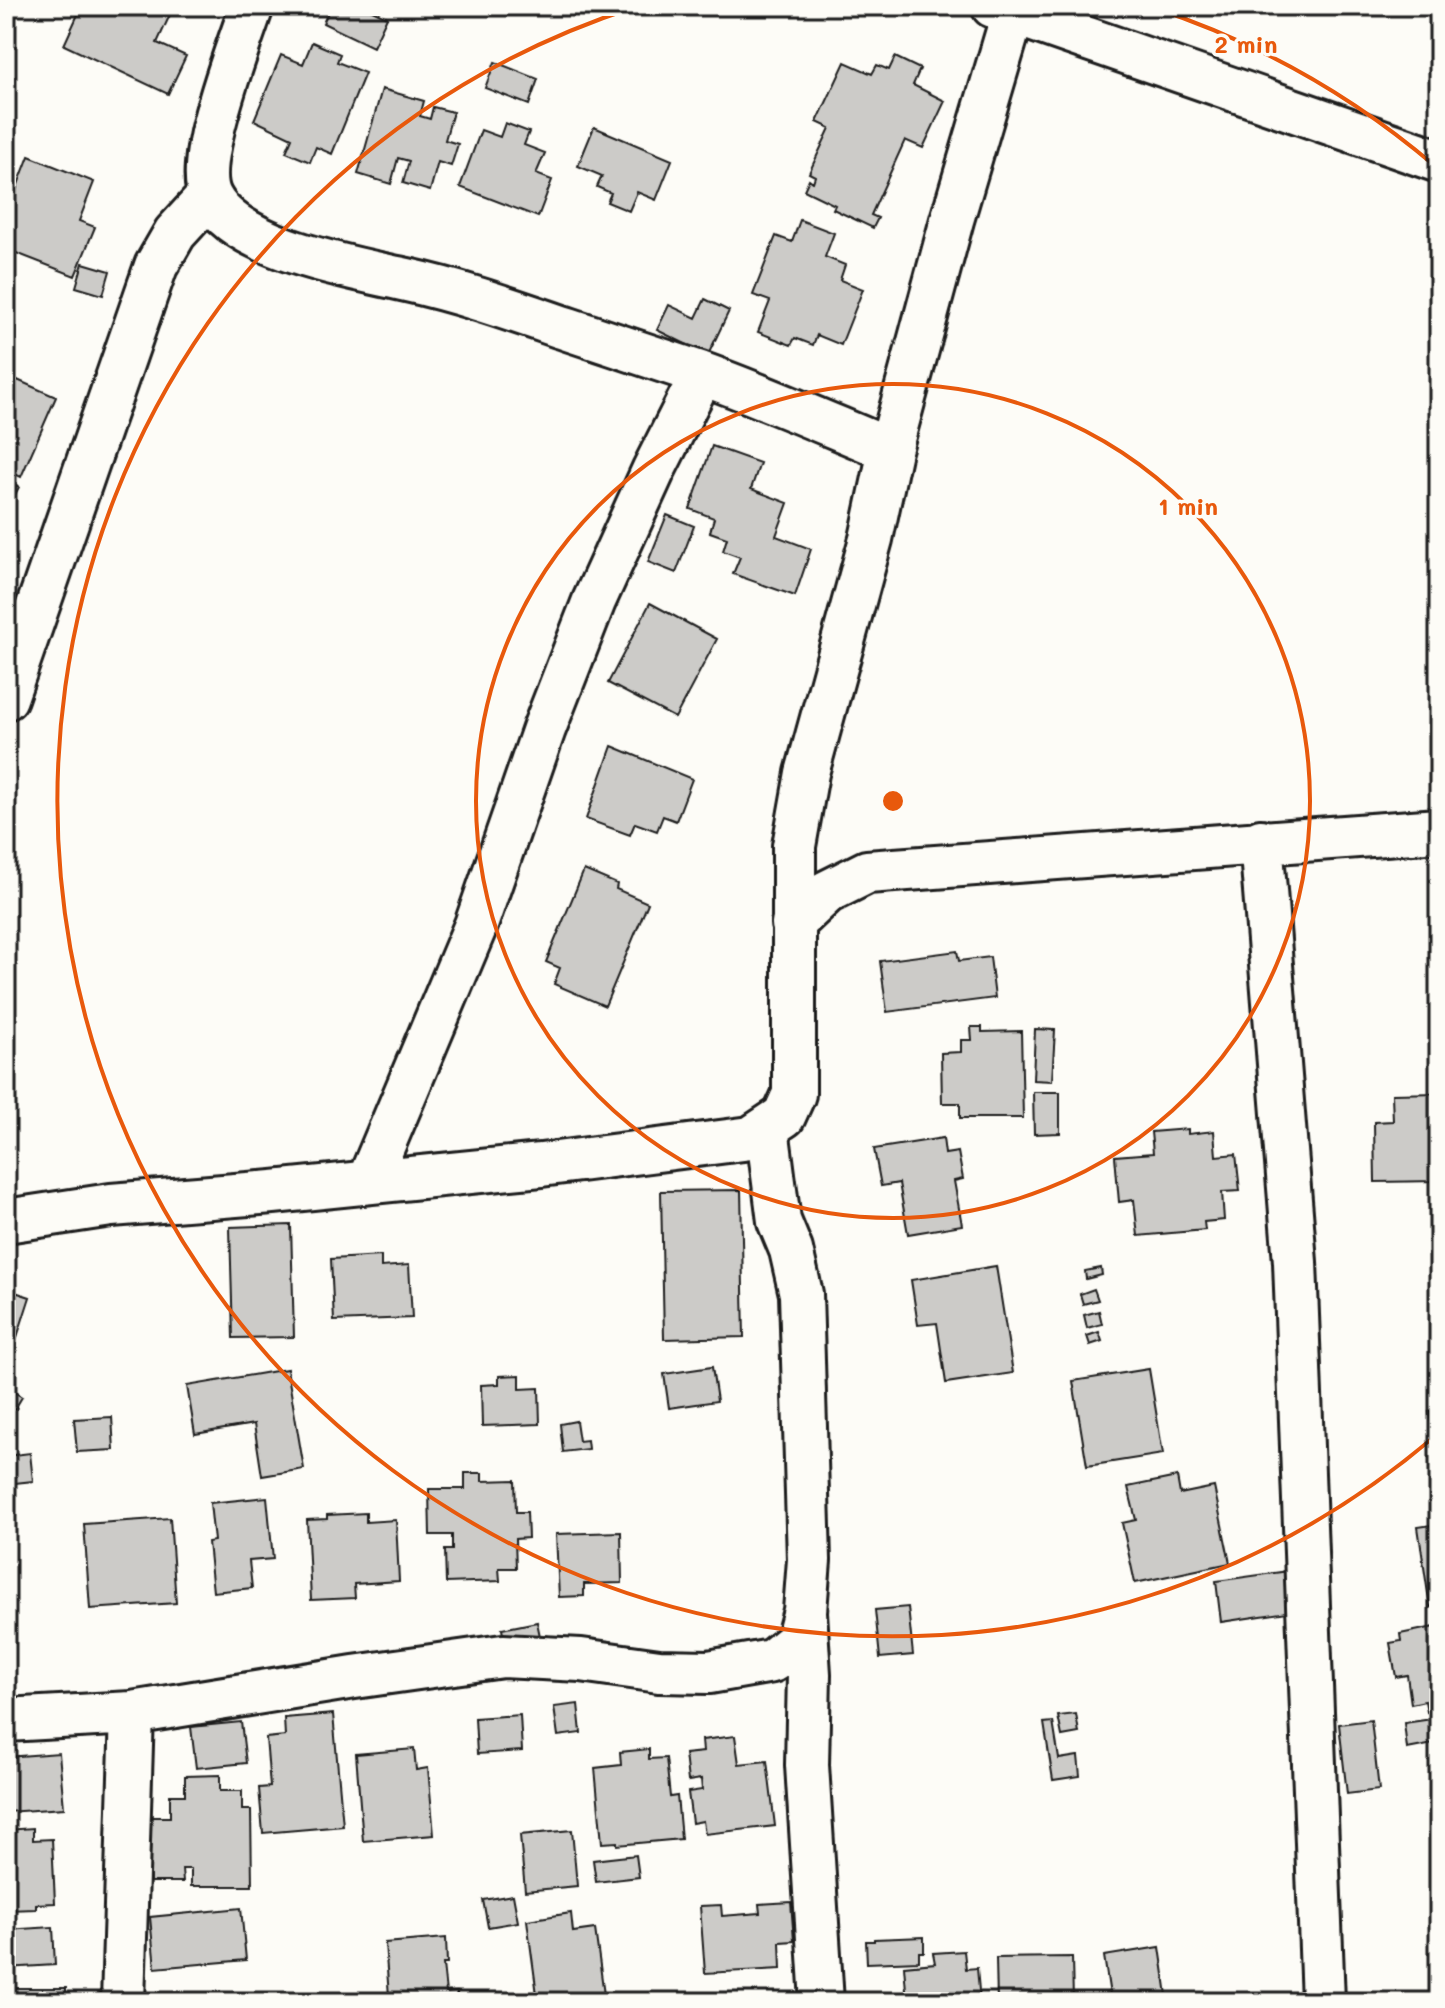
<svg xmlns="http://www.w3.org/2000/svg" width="1445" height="2008" viewBox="0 0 1445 2008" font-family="Mali,sans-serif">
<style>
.building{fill:#cccbc8;stroke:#1c1c1c;stroke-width:2}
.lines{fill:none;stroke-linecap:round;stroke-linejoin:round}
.minor-casing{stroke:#1c1c1c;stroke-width:48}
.minor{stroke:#fdfcf7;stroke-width:42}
.ring{fill:none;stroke:#e8590c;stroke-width:4}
.centre{fill:#e8590c;stroke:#fdfcf7;stroke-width:4}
.ring-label{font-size:24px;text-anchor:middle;font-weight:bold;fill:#e8590c;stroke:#fdfcf7;stroke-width:7;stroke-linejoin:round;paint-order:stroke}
</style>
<rect width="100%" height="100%" fill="#fdfcf7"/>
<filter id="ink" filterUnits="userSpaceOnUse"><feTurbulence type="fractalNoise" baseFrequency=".0125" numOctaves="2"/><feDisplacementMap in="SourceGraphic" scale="16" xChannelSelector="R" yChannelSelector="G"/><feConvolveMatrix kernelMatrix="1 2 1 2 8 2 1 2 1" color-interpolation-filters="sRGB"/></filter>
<g filter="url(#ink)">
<path class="building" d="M 71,6 L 174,6 L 157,43 L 186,56 L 168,94 L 64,45 L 80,10 Z
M 331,6 L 364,6 L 387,17 L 373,47 L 323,23 Z
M 312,42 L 340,54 L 337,62 L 365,73 L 332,154 L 316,147 L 310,162 L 286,152 L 292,138 L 254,120 L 281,55 L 303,64 Z
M 895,57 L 920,69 L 913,85 L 945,101 L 923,148 L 905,140 L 871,215 L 878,218 L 873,228 L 833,209 L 835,205 L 804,190 L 809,179 L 813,182 L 815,176 L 809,173 L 830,128 L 817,122 L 845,62 L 872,74 L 877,65 L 889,70 Z
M 495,62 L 538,79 L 529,105 L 485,88 Z
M 382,89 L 424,101 L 420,116 L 430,119 L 433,107 L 453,112 L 445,140 L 458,144 L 451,166 L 438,162 L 430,191 L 403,183 L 409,161 L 398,158 L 391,184 L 358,174 Z
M 505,123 L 529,132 L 524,145 L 545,153 L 536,174 L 552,180 L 538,217 L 460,187 L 481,130 L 500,137 Z
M 594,127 L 672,160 L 656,200 L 637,192 L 629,211 L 607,202 L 611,193 L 597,187 L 602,176 L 578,166 Z
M 29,156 L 94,182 L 79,221 L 95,227 L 75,276 L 6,249 L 6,216 Z
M 800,220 L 834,233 L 825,257 L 845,265 L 840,280 L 863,289 L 841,345 L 817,335 L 813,345 L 795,338 L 791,345 L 758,332 L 770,301 L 753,295 L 776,236 L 792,242 Z
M 83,263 L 110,271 L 103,295 L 76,287 Z
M 705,299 L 729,311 L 708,355 L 657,330 L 669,305 L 696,318 Z
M 6,375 L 56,397 L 21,477 L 6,470 Z
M 712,446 L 760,463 L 751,489 L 788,503 L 776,536 L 811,549 L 795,596 L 733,574 L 740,557 L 723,551 L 727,538 L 710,532 L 714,518 L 690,509 Z
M 6,480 L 19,487 L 6,512 Z
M 667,515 L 694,526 L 676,573 L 648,562 Z
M 650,603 L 717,639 L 675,718 L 608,683 Z
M 612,746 L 692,779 L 676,821 L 663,816 L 657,831 L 635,823 L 630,835 L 586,819 Z
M 584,870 L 617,884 L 616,889 L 648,903 L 605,1006 L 554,984 L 560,968 L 546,962 Z
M 957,951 L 959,961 L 990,957 L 995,998 L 887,1012 L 880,961 Z
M 971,1027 L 982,1027 L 982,1032 L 1021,1031 L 1023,1118 L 960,1118 L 960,1103 L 942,1103 L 941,1053 L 961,1052 L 961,1040 L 972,1040 Z
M 1035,1029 L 1055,1030 L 1052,1081 L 1033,1080 Z
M 1033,1092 L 1060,1092 L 1060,1133 L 1034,1134 Z
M 1439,1093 L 1439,1181 L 1375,1182 L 1374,1122 L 1393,1121 L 1392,1094 Z
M 1188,1129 L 1188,1134 L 1214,1131 L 1216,1156 L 1236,1154 L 1240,1191 L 1222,1192 L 1224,1220 L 1204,1222 L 1205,1230 L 1138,1236 L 1134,1200 L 1119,1202 L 1115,1156 L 1153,1153 L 1151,1132 Z
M 943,1138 L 945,1154 L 958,1152 L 963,1179 L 954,1181 L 962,1225 L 908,1234 L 899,1183 L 881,1186 L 874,1149 Z
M 741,1190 L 744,1337 L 664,1339 L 661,1191 Z
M 291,1225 L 294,1337 L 233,1338 L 230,1227 Z
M 381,1256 L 381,1267 L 409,1265 L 412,1318 L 334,1321 L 331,1259 Z
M 996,1266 L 1013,1373 L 946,1383 L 937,1323 L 918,1325 L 911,1280 Z
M 1101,1268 L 1102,1275 L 1086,1279 L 1085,1271 Z
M 6,1289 L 30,1297 L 9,1362 L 6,1361 Z
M 1094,1289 L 1098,1300 L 1083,1304 L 1080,1294 Z
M 1099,1311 L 1102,1324 L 1087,1328 L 1084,1315 Z
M 1099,1332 L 1102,1341 L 1090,1345 L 1087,1336 Z
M 712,1367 L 717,1401 L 669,1408 L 664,1374 Z
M 287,1369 L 304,1469 L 262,1476 L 254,1424 L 195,1434 L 187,1386 Z
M 1149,1369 L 1163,1454 L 1087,1466 L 1073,1381 Z
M 520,1375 L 520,1389 L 539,1388 L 540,1424 L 482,1426 L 481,1385 L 499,1384 L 499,1376 Z
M 6,1387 L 22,1397 L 7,1422 L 6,1422 Z
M 1439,1409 L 1439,1472 L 1429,1411 Z
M 112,1417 L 114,1450 L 77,1452 L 74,1419 Z
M 576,1421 L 579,1441 L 587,1440 L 588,1449 L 563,1452 L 560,1424 Z
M 30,1453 L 33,1481 L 6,1484 L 6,1456 Z
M 465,1473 L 482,1473 L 482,1481 L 515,1480 L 516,1512 L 527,1512 L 528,1538 L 515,1539 L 516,1568 L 499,1568 L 500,1581 L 446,1583 L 445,1550 L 452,1550 L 452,1535 L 430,1535 L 429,1489 L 465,1489 Z
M 1177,1477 L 1180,1494 L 1214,1487 L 1230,1563 L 1135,1583 L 1122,1523 L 1136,1520 L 1128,1487 Z
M 267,1497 L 273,1559 L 249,1561 L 252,1588 L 213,1592 L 208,1542 L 214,1541 L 210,1503 Z
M 366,1513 L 366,1522 L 396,1520 L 399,1581 L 354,1584 L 355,1598 L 311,1600 L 307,1520 L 327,1519 L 327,1515 Z
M 170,1518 L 176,1603 L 90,1609 L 84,1524 Z
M 1439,1524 L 1439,1605 L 1430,1607 L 1418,1527 Z
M 621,1532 L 622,1583 L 584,1584 L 584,1596 L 559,1597 L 556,1534 Z
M 1289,1571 L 1294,1611 L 1221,1622 L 1216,1581 Z
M 908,1607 L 913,1655 L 880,1658 L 875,1610 Z
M 537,1622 L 541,1641 L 506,1649 L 502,1629 Z
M 1439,1626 L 1439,1710 L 1427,1712 L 1425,1701 L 1411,1704 L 1407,1675 L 1396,1677 L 1390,1643 L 1401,1641 L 1400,1634 Z
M 578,1704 L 581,1733 L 558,1736 L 554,1707 Z
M 333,1714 L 343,1826 L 263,1833 L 259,1788 L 270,1787 L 266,1738 L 285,1736 L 284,1718 Z
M 1076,1714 L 1079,1733 L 1062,1736 L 1058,1716 Z
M 520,1715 L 522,1751 L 477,1754 L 475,1718 Z
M 1439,1718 L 1439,1743 L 1407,1749 L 1404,1723 Z
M 1371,1720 L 1379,1790 L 1347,1794 L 1339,1724 Z
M 241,1722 L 246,1763 L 196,1768 L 191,1727 Z
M 1053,1722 L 1059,1759 L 1078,1756 L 1080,1776 L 1053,1780 L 1044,1723 Z
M 735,1736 L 739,1764 L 767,1761 L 775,1826 L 705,1834 L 703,1821 L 692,1823 L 688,1792 L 702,1790 L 701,1779 L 688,1781 L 685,1754 L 703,1752 L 702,1740 Z
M 414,1749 L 416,1770 L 428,1768 L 434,1835 L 363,1841 L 356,1754 Z
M 649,1749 L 649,1759 L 666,1758 L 670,1797 L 677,1796 L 681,1839 L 617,1845 L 617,1842 L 602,1843 L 595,1768 L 621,1765 L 620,1752 Z
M 59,1753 L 64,1808 L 6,1812 L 6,1757 Z
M 220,1775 L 220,1791 L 242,1791 L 242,1810 L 251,1810 L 252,1886 L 191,1886 L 191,1869 L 182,1869 L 183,1882 L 150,1882 L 149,1817 L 170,1817 L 170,1795 L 185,1795 L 185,1776 Z
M 33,1828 L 33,1840 L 52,1839 L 55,1903 L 36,1904 L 36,1909 L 6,1910 L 6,1830 Z
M 572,1830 L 577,1886 L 525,1891 L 520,1835 Z
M 636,1855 L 639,1877 L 596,1882 L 593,1860 Z
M 513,1895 L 518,1922 L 488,1927 L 483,1900 Z
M 791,1902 L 794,1941 L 780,1942 L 781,1969 L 705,1973 L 700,1906 L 721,1905 L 722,1916 L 760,1913 L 759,1904 Z
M 241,1908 L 246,1960 L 155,1968 L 150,1917 Z
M 571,1913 L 573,1932 L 595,1929 L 605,2002 L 538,2002 L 527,1920 Z
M 53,1927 L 55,1965 L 6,1968 L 6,1930 Z
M 924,1937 L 924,1952 L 919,1952 L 919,1961 L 867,1963 L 866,1941 L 874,1941 L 874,1939 Z
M 446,1938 L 447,1964 L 443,1964 L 446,1993 L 457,1992 L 457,2002 L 379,2002 L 379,1997 L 389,1996 L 385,1943 Z
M 1160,1947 L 1168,2002 L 1111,2002 L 1104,1956 Z
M 964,1951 L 966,1969 L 977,1968 L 980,2002 L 907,2002 L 904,1966 L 935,1963 L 933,1953 Z
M 1072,1957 L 1073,2002 L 997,2002 L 996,1958 Z
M 6,1988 L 66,1988 L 66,2002 L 6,2002 Z"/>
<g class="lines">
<defs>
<path id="minor" d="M 252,6 C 239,45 192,163 211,198 C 238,249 354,268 407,280 C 462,292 515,311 568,329 C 612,344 656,358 700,373 C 764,396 827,424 890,450
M 993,6 L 1439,161
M 6,698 L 156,266 L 175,233 L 209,196
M 1261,841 L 1295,1262 L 1323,2002
M 793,924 L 827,892 L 867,872 L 1439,830
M 368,1182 L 476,925 L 544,729 L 594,601 L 654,469 L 702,374
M 6,1221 L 111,1205 L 273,1192 L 541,1165 L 751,1138 L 784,1116 L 794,1094 L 794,846 L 807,773 L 871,539 L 890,450 L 952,220 L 1013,14
M 805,1612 L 809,1674 L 807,1765 L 822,2002
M 6,1720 L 132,1713 L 354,1677 L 503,1656 L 581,1660 L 659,1671 L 709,1672 L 772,1661 L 797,1641 L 805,1611 L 809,1560 L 801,1294 L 791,1250 L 779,1221 L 767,1128
M 123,2002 L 132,1713"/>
</defs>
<use href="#minor" class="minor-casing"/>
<use href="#minor" class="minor"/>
</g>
</g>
<g class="ring">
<circle cx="893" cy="801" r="417"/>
<path d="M1435 1436A835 835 0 1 1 635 7M1151 7A835 835 0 0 1 1435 166"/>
</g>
<circle cx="893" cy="801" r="12" class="centre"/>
<g class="ring-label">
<text x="1246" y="53">2 min</text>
<text x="1188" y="515">1 min</text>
</g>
<rect width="1445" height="2008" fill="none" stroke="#fdfcf7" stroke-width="32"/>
<rect x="16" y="16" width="1413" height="1976" fill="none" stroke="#1c1c1c" stroke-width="3" filter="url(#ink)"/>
</svg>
